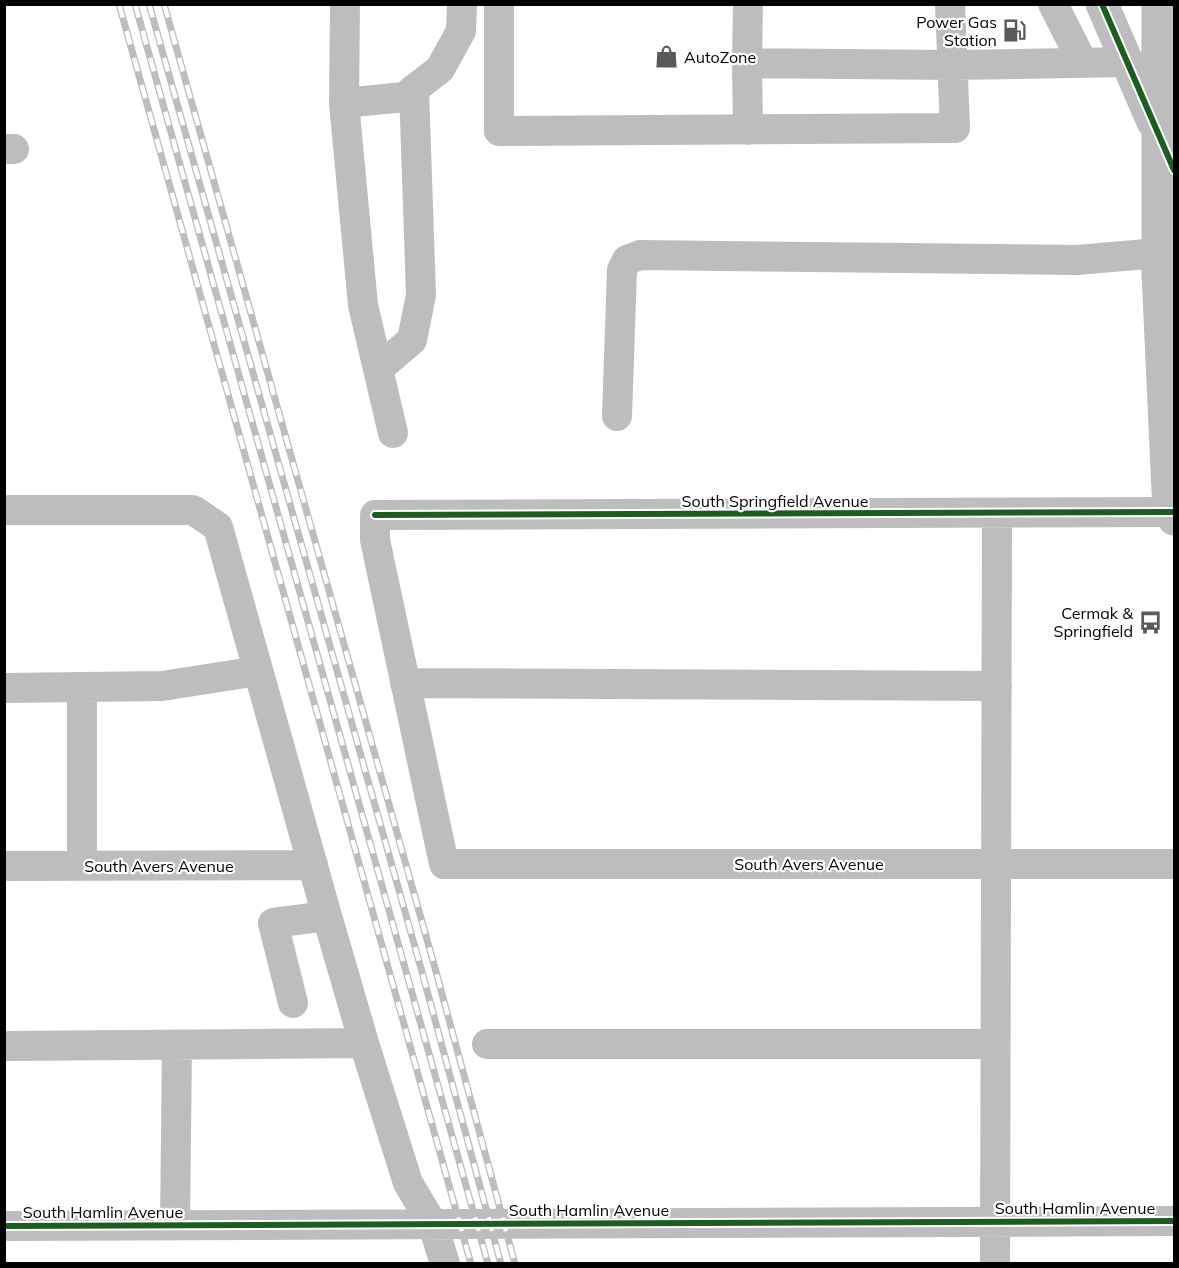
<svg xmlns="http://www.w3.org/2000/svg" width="1179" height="1268" viewBox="0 0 1179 1268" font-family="Mulish,sans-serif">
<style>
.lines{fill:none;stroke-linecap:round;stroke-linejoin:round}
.minor{stroke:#bdbdbd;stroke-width:30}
.major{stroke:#bdbdbd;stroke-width:33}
.rail-casing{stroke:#bdbdbd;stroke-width:7}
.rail{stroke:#fff;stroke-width:4.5;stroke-dasharray:14;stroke-linecap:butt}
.cycleway-casing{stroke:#fff;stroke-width:10}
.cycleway{stroke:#1b5e20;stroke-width:6}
.labels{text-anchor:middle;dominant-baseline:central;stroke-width:4.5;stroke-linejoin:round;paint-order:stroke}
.poi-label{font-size:16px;fill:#000;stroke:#fff;text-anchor:end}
.street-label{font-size:16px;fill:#000;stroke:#fff}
</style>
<rect width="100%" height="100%" fill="#fff"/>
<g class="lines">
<path class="minor" d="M 345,4 L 344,103 L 363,305 L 393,433
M 499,4 L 499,131 L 955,128 L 950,4
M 1053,4 L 1083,63
M 747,63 L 748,4
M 344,103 L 404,97 L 440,69 L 461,31 L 462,4
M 748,130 L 747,63 L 953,65 L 1128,62
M 4,149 L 14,149
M 378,369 L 412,340 L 421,295 L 414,89
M 617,416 L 622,270 L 627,260 L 640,255 L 1077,260 L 1158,253
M 4,510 L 193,510 L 218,527 L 327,916 L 364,1043 L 408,1183 L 433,1225 L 445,1264
M 1174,512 L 375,515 L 375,540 L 444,864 L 1174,864
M 405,683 L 997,686
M 82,687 L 82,866
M 4,688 L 162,686 L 258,671
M 4,866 L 313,865
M 293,1003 L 273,923 L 327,916
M 487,1044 L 995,1044
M 4,1046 L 364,1043
M 175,1225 L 177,1045
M 4,1226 L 1174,1221
M 995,1264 L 997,514"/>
<path class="major" d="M 1102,4 L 1153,122
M 1158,4 L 1158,273 L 1169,512 L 1174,519"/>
<defs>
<path id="rail" d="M 119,4 L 471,1264
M 135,4 L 488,1264
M 149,4 L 422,972 L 501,1264
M 164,4 L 435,968 L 515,1264"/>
</defs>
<use href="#rail" class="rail-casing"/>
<use href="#rail" class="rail"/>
<defs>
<path id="cycleway" d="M 1102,4 L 1174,170
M 375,515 L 1174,512
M 4,1226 L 1174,1221"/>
</defs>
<use href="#cycleway" class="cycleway-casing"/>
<use href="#cycleway" class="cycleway"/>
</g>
<defs>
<symbol id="fuel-bare" viewBox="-9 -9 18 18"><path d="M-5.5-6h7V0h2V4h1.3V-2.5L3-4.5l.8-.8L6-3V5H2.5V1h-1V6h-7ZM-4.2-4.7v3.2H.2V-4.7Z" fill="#595959" stroke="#fff" stroke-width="2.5" paint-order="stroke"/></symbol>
<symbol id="shop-bare" viewBox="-9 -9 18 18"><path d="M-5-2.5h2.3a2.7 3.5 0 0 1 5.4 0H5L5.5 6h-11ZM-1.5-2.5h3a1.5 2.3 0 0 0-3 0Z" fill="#595959" stroke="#fff" stroke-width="2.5" paint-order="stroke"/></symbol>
<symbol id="bus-bare" viewBox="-9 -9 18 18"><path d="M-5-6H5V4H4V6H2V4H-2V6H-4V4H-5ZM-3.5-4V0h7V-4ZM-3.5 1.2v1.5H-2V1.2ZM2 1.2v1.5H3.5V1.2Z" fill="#595959" stroke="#fff" stroke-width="2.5" paint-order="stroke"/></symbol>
</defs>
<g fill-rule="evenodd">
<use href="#fuel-bare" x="998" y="14" width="33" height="33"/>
<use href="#shop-bare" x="650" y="40" width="33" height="33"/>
<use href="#bus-bare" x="1134" y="606" width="33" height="33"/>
</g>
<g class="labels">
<g class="poi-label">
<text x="997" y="22">Power Gas<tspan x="997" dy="18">Station</tspan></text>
<text x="684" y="57" text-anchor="start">AutoZone</text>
<text x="1133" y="613">Cermak &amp;<tspan x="1133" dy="18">Springfield</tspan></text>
</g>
<g class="street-label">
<text x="775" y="501">South Springfield Avenue</text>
<text x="809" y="864">South Avers Avenue</text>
<text x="159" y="866">South Avers Avenue</text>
<text x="1075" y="1208">South Hamlin Avenue</text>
<text x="589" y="1210">South Hamlin Avenue</text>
<text x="103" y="1212">South Hamlin Avenue</text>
</g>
</g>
<rect width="1179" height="1268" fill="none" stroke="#000000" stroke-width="12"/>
</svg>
